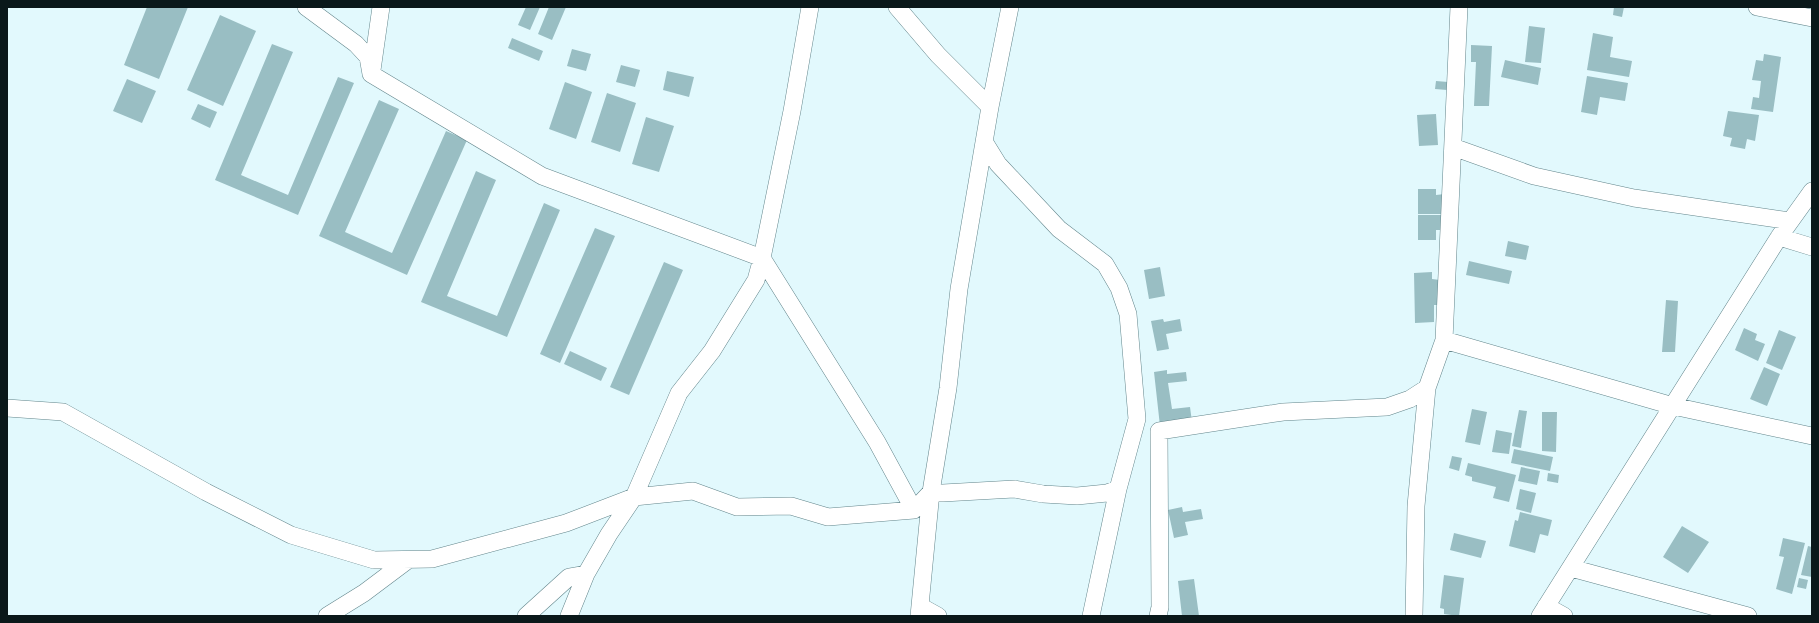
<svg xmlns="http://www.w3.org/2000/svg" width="1819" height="623" viewBox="0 0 1819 623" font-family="'Space Grotesk',sans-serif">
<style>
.building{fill:#99bec3}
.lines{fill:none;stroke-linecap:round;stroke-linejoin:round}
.minor-casing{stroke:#62858b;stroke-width:18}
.minor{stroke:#fff;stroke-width:17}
</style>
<rect width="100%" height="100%" fill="#e2f9fd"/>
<path class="building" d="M 147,7 L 188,7 L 159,79 L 124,65 Z
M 526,7 L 540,7 L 530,30 L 518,25 Z
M 549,7 L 566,7 L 552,40 L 538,34 Z
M 1614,7 L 1624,7 L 1622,17 L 1613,15 Z
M 220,15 L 256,31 L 223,106 L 187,90 Z
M 1529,26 L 1545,28 L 1541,63 L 1525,62 Z
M 1593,33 L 1613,37 L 1610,57 L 1632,61 L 1629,77 L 1587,70 Z
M 512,38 L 543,51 L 539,61 L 508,48 Z
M 272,44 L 293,52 L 241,175 L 288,195 L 338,77 L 354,83 L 298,215 L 215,180 Z
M 1471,45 L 1492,46 L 1489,106 L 1474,106 L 1476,62 L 1471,62 Z
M 572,49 L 591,54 L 586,71 L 567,66 Z
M 1764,54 L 1781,57 L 1773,112 L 1751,109 L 1753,97 L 1759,98 L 1761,81 L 1752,80 L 1756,60 L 1763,61 Z
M 1505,60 L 1541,68 L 1538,85 L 1501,77 Z
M 621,65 L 640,70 L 635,87 L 616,82 Z
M 667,71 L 694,77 L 689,97 L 663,90 Z
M 1587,76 L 1628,83 L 1625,101 L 1600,97 L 1597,115 L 1581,112 Z
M 127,79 L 156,91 L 142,123 L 113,111 Z
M 1436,81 L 1448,82 L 1447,90 L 1435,89 Z
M 565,82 L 592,92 L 576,139 L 549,129 Z
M 607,93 L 636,103 L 620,152 L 591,142 Z
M 379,100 L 399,109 L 345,232 L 392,253 L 446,131 L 467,140 L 407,275 L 319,236 Z
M 198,104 L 217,112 L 210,128 L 191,119 Z
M 1728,111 L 1759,115 L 1755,141 L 1747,139 L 1745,149 L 1730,146 L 1732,138 L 1723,136 Z
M 1436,114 L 1438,145 L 1419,146 L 1417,115 Z
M 646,117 L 674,126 L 659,172 L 632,164 Z
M 476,171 L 496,180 L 447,296 L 497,316 L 544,203 L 560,210 L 507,337 L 421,302 Z
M 1418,189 L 1436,189 L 1436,195 L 1445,194 L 1445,214 L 1418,214 Z
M 1418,215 L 1443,215 L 1443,230 L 1436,230 L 1436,240 L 1418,240 Z
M 595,228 L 615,236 L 560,363 L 540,354 Z
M 1508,241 L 1529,246 L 1526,260 L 1505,256 Z
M 1469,261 L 1512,271 L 1509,284 L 1466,275 Z
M 664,262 L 683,270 L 629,395 L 610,387 Z
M 1160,267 L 1165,296 L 1149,299 L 1144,270 Z
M 1432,272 L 1432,279 L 1440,280 L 1441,305 L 1434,305 L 1434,322 L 1415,323 L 1414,273 Z
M 1666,300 L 1678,301 L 1675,352 L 1662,352 Z
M 1163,319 L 1164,322 L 1180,319 L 1182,331 L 1166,334 L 1169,349 L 1157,351 L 1151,321 Z
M 1744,328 L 1757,334 L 1755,340 L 1765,344 L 1758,361 L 1735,350 Z
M 1779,330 L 1796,337 L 1782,370 L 1766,363 Z
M 570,351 L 607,368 L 601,381 L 564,364 Z
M 1764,367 L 1780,374 L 1767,406 L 1750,399 Z
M 1167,370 L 1167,374 L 1186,372 L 1187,381 L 1168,383 L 1172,409 L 1190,407 L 1192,422 L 1160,426 L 1154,372 Z
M 1472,409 L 1487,412 L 1480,445 L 1465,442 Z
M 1519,410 L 1527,411 L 1521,448 L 1512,446 Z
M 1542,412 L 1557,412 L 1556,452 L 1542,451 Z
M 1496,430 L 1512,433 L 1509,454 L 1492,452 Z
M 1514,449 L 1553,457 L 1550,471 L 1511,463 Z
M 1452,456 L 1462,458 L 1459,471 L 1449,468 Z
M 1468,463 L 1516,475 L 1509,502 L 1493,498 L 1496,487 L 1472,481 L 1472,477 L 1465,475 Z
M 1521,467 L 1540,471 L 1537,485 L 1518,481 Z
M 1548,473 L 1559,475 L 1558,483 L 1547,481 Z
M 1520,489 L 1536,493 L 1531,513 L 1516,509 Z
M 1182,507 L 1183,512 L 1201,509 L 1203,519 L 1185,522 L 1188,535 L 1174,538 L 1168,510 Z
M 1520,512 L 1552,520 L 1548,536 L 1540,534 L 1535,553 L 1509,546 L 1515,520 L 1518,521 Z
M 1682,526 L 1709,542 L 1688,573 L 1663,557 Z
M 1454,533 L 1486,541 L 1481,558 L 1450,550 Z
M 1783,538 L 1805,543 L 1792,594 L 1776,589 L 1784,557 L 1779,556 Z
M 1808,546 L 1812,547 L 1812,577 L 1801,575 Z
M 1444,575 L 1464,578 L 1459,616 L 1444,614 L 1444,609 L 1440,608 Z
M 1799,578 L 1808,580 L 1806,589 L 1797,587 Z
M 1194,579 L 1199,616 L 1182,616 L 1178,581 Z"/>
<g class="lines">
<defs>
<path id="minor" d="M 306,7 L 356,44 L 368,57 L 371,74 L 542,176 L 762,258 L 877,442 L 914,510
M 897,7 L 938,55 L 990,107
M 1757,7 L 1812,18
M 372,70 L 381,7
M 985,143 L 998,164 L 1059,229 L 1105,264 L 1119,288 L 1128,314 L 1137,419 L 1118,489 L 1091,616
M 1453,147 L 1534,176 L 1634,198 L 1790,221
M 1779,237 L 1812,247
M 1444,340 L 1673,406 L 1812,436
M 7,408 L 63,412 L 206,492 L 291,535 L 374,560 L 432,559 L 566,523 L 634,497 L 693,491 L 737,507 L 791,506 L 828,517 L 914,510 L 931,492 L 943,493 L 1014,489 L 1043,494 L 1077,496 L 1107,493 L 1118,489
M 1571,568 L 1748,616
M 920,606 L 938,616
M 1546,606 L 1564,616
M 327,616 L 364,593 L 408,560
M 526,616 L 569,577 L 586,574
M 569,616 L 586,574 L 609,534 L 634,497 L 679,393 L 712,351 L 756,280 L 762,258 L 792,111 L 810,7
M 919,616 L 931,492 L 948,388 L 959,289 L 990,107 L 1010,7
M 1158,616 L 1160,607 L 1159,431 L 1283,412 L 1387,407 L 1410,399 L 1427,388
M 1414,616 L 1416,506 L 1427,388 L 1444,340 L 1459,7
M 1540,616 L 1779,237 L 1812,191"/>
</defs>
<use href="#minor" class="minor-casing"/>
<use href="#minor" class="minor"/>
</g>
<rect width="1819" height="623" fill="none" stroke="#0a181a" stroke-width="16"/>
</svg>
